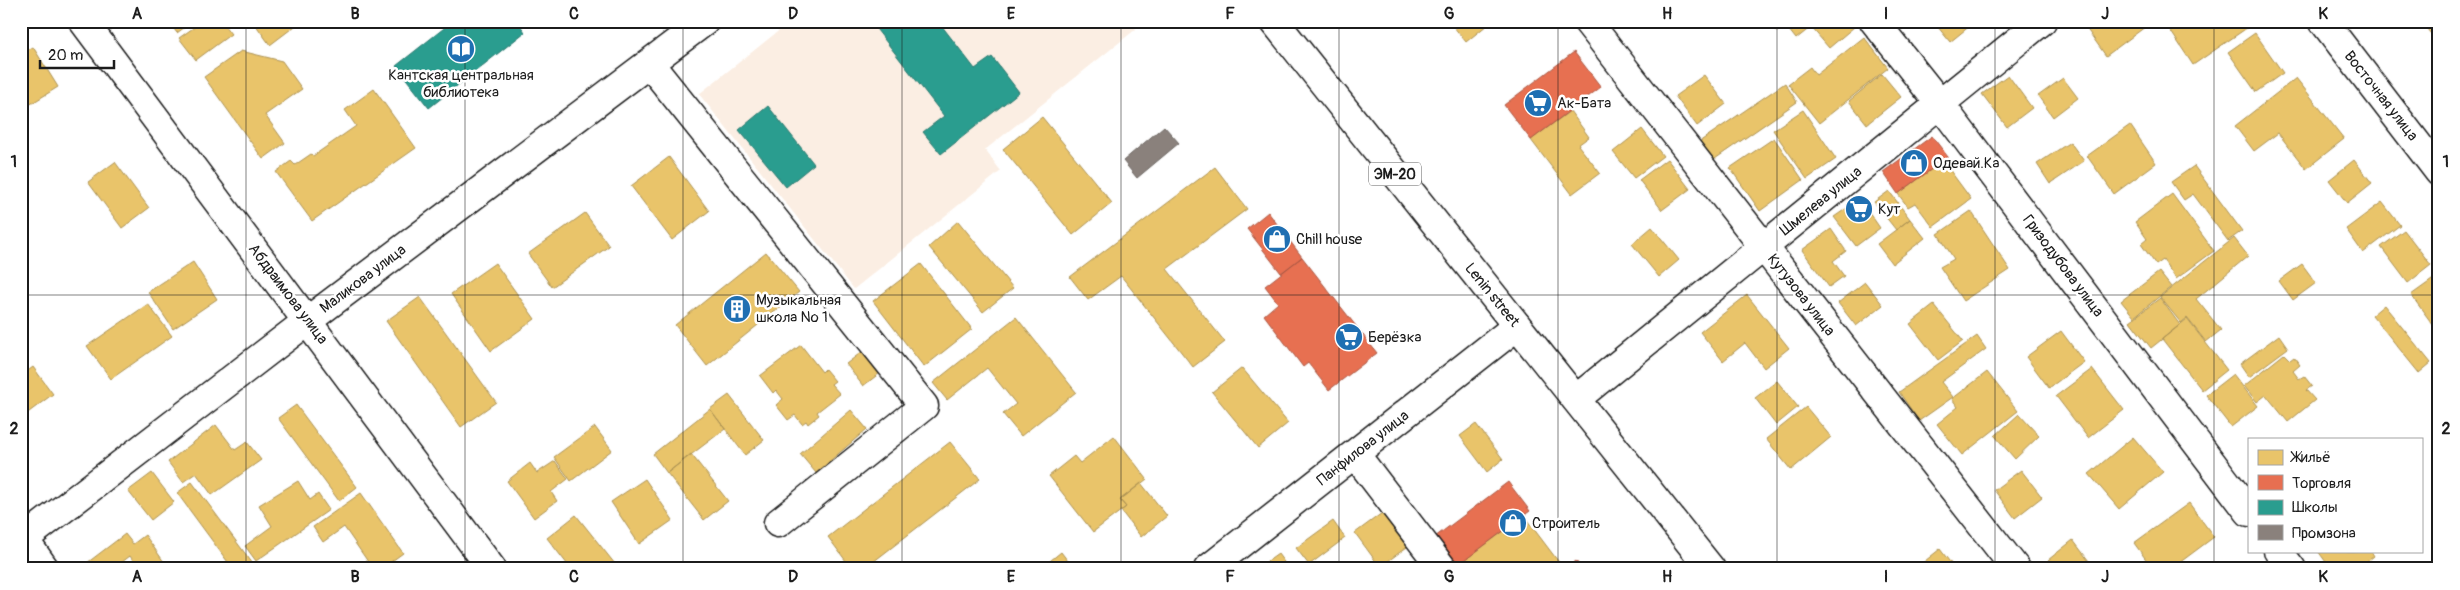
<svg xmlns="http://www.w3.org/2000/svg" width="2460" height="590" viewBox="0 0 2460 590" font-family="Pangolin,sans-serif">
<style>
.built{fill:#fbeee3}
.homes{fill:#e9c46a;stroke:#ac9253}
.shops{fill:#e76f51;stroke:#aa5641}
.schools{fill:#2a9d8f;stroke:#26766c}
.industry{fill:#8a817c;stroke:#69635f}
.lines{fill:none;stroke-linecap:round;stroke-linejoin:round}
.minor-casing{stroke:#1c1c1c;stroke-width:31}
.tertiary-casing{stroke:#1c1c1c;stroke-width:31}
.primary-casing{stroke:#1c1c1c;stroke-width:31}
.minor{stroke:#fff;stroke-width:28}
.tertiary{stroke:#fff;stroke-width:28}
.primary{stroke:#fff;stroke-width:28}
.grid{fill:none;stroke:#1c1c1c;stroke-width:1;stroke-opacity:0.55}
.labels{text-anchor:middle;dominant-baseline:central;stroke-width:5;stroke-linejoin:round;paint-order:stroke}
.shield{fill:#fff;stroke:#606060;stroke-width:1}
.shield-label{font-size:14px;font-weight:bold;fill:#1c1c1c}
.poi-label{font-size:15px;fill:#1c1c1c;stroke:#fff;text-anchor:start}
.street-label{font-size:15px;fill:#1c1c1c;stroke:#fff}
.neatline{fill:none;stroke:#1c1c1c;stroke-width:2}
.grid-label{font-size:16px;text-anchor:middle;font-weight:bold;fill:#1c1c1c}
</style>
<rect width="100%" height="100%" fill="#fff"/>
<filter id="ink" filterUnits="userSpaceOnUse"><feTurbulence type="fractalNoise" baseFrequency=".02" numOctaves="2"/><feDisplacementMap in="SourceGraphic" scale="10" xChannelSelector="R" yChannelSelector="G"/><feConvolveMatrix kernelMatrix="1 2 1 2 8 2 1 2 1" color-interpolation-filters="sRGB"/></filter>
<g filter="url(#ink)">
<path class="built" d="M 791,21 L 1130,21 L 1136,29 L 985,150 L 1001,171 L 854,289 L 699,94 Z"/>
<path class="homes" d="M 168,21 L 193,21 L 177,33 Z
M 203,21 L 221,21 L 231,34 L 196,60 L 179,38 Z
M 253,21 L 297,21 L 299,23 L 270,45 Z
M 1449,21 L 1492,21 L 1466,42 Z
M 1768,21 L 1849,21 L 1854,27 L 1829,48 L 1811,27 L 1796,39 L 1785,25 L 1777,32 Z
M 1933,21 L 1976,21 L 1950,42 Z
M 2081,21 L 2153,21 L 2106,56 Z
M 2164,21 L 2257,21 L 2193,65 Z
M 2439,21 L 2439,44 L 2427,29 Z
M 2255,33 L 2283,73 L 2256,92 L 2228,52 Z
M 1864,37 L 1888,68 L 1819,123 L 1788,84 L 1810,67 L 1816,75 Z
M 33,47 L 58,87 L 21,110 L 21,54 Z
M 241,51 L 282,61 L 302,89 L 265,115 L 285,143 L 263,159 L 204,77 Z
M 1882,74 L 1901,97 L 1867,124 L 1849,101 Z
M 1704,75 L 1726,104 L 1697,126 L 1675,96 Z
M 2008,75 L 2032,108 L 2007,127 L 1982,94 Z
M 2063,78 L 2078,98 L 2053,117 L 2038,96 Z
M 2296,78 L 2344,139 L 2306,169 L 2278,133 L 2254,151 L 2235,126 Z
M 1785,83 L 1797,102 L 1712,161 L 1699,142 Z
M 374,89 L 416,148 L 312,221 L 276,172 L 291,161 L 295,165 L 311,154 L 313,156 L 356,126 L 345,110 Z
M 1803,110 L 1836,159 L 1807,179 L 1773,130 Z
M 1570,111 L 1589,137 L 1578,145 L 1600,173 L 1572,194 L 1531,140 Z
M 1042,117 L 1112,203 L 1073,235 L 1003,149 Z
M 2130,125 L 2156,163 L 2114,194 L 2087,156 Z
M 1642,129 L 1663,156 L 1634,178 L 1613,152 Z
M 1774,138 L 1803,180 L 1760,211 L 1730,168 Z
M 2070,142 L 2084,161 L 2050,184 L 2037,164 Z
M 669,157 L 709,211 L 672,240 L 631,186 Z
M 1667,159 L 1690,189 L 1662,210 L 1639,180 Z
M 2354,160 L 2372,183 L 2347,203 L 2329,180 Z
M 1943,161 L 1971,199 L 1933,227 L 1915,203 L 1908,207 L 1898,194 Z
M 115,162 L 149,208 L 122,228 L 88,182 Z
M 2194,166 L 2242,231 L 2228,241 L 2193,194 L 2184,200 L 2171,182 Z
M 1215,167 L 1247,209 L 1167,269 L 1225,342 L 1193,367 L 1121,276 L 1088,300 L 1070,277 Z
M 1889,191 L 1910,219 L 1896,230 L 1874,202 Z
M 2172,194 L 2214,251 L 2176,279 L 2163,260 L 2156,265 L 2141,244 L 2147,239 L 2135,222 Z
M 1860,199 L 1880,228 L 1856,246 L 1834,217 Z
M 2382,202 L 2400,225 L 2363,253 L 2346,229 Z
M 1971,211 L 2010,270 L 1963,301 L 1940,267 L 1954,259 L 1938,234 Z
M 585,213 L 609,246 L 552,287 L 528,254 Z
M 1910,219 L 1925,238 L 1892,264 L 1877,244 Z
M 958,221 L 1013,288 L 983,312 L 929,247 Z
M 1652,227 L 1679,260 L 1659,277 L 1632,244 Z
M 1831,229 L 1846,251 L 1833,261 L 1844,276 L 1829,287 L 1802,250 Z
M 2404,230 L 2431,265 L 2408,283 L 2381,247 Z
M 2234,238 L 2248,256 L 2196,299 L 2221,330 L 2206,342 L 2187,318 L 2181,323 L 2160,297 Z
M 766,252 L 799,292 L 707,366 L 675,325 Z
M 193,262 L 217,299 L 173,329 L 148,292 Z
M 495,263 L 535,319 L 491,351 L 451,294 Z
M 921,264 L 972,329 L 924,367 L 873,301 Z
M 2302,264 L 2316,283 L 2293,300 L 2279,281 Z
M 2159,272 L 2171,287 L 2134,317 L 2121,301 Z
M 2439,275 L 2439,333 L 2411,295 Z
M 1865,282 L 1883,305 L 1856,326 L 1838,303 Z
M 1747,295 L 1789,348 L 1764,368 L 1745,343 L 1723,361 L 1700,332 Z
M 420,297 L 496,402 L 461,427 L 386,321 Z
M 2160,298 L 2180,325 L 2151,348 L 2130,321 Z
M 148,304 L 172,336 L 111,379 L 87,346 Z
M 1934,305 L 1963,341 L 1938,360 L 1910,324 Z
M 2384,305 L 2431,363 L 2419,373 L 2372,315 Z
M 1016,317 L 1076,392 L 1021,436 L 1003,414 L 1016,404 L 987,368 L 947,400 L 933,383 Z
M 2187,319 L 2227,370 L 2202,390 L 2162,339 Z
M 2061,331 L 2084,362 L 2049,388 L 2026,357 Z
M 2279,335 L 2288,348 L 2249,377 L 2240,364 Z
M 1977,336 L 1986,349 L 1941,382 L 1953,397 L 1919,421 L 1899,392 Z
M 801,345 L 822,372 L 825,369 L 835,381 L 831,384 L 840,394 L 817,412 L 819,415 L 808,424 L 806,421 L 802,424 L 795,415 L 788,420 L 776,405 L 783,399 L 776,390 L 773,393 L 760,376 Z
M 863,351 L 880,373 L 863,386 L 846,364 Z
M 2284,354 L 2290,360 L 2294,357 L 2300,365 L 2293,371 L 2299,379 L 2304,376 L 2312,386 L 2306,390 L 2315,400 L 2288,422 L 2266,395 L 2257,402 L 2244,386 Z
M 33,367 L 53,394 L 21,418 L 21,376 Z
M 1242,368 L 1288,423 L 1258,448 L 1212,392 Z
M 2092,369 L 2124,410 L 2088,438 L 2056,396 Z
M 1987,372 L 2018,411 L 1962,455 L 1937,424 L 1958,407 L 1952,399 Z
M 2233,374 L 2258,406 L 2231,427 L 2206,395 Z
M 1777,381 L 1798,407 L 1776,425 L 1755,398 Z
M 729,395 L 764,440 L 745,455 L 710,409 Z
M 296,405 L 357,487 L 339,501 L 278,418 Z
M 1806,407 L 1831,437 L 1791,470 L 1766,439 Z
M 710,409 L 725,429 L 667,473 L 653,454 Z
M 851,410 L 867,429 L 816,473 L 800,454 Z
M 2019,414 L 2039,436 L 2015,459 L 1995,436 Z
M 1476,424 L 1503,459 L 1487,472 L 1460,436 Z
M 216,425 L 235,450 L 247,442 L 261,460 L 212,495 L 196,473 L 183,482 L 168,462 Z
M 595,427 L 612,450 L 571,481 L 554,457 Z
M 1114,436 L 1147,479 L 1120,500 L 1126,507 L 1093,532 L 1049,476 L 1074,456 L 1080,463 Z
M 2133,437 L 2163,472 L 2119,509 L 2089,474 Z
M 950,442 L 980,479 L 864,569 L 852,569 L 828,537 Z
M 691,454 L 728,501 L 704,520 L 667,473 Z
M 555,461 L 568,479 L 551,492 L 557,501 L 534,518 L 507,481 L 530,463 L 537,473 Z
M 2021,470 L 2042,497 L 2015,518 L 1994,490 Z
M 152,473 L 174,502 L 151,520 L 128,491 Z
M 645,479 L 673,520 L 639,544 L 611,502 Z
M 298,481 L 310,500 L 318,494 L 329,510 L 256,561 L 245,546 L 272,526 L 259,505 Z
M 192,482 L 253,564 L 248,569 L 233,569 L 177,493 Z
M 1141,483 L 1167,516 L 1141,537 L 1121,511 L 1126,507 L 1120,500 Z
M 361,493 L 403,553 L 381,569 L 373,569 L 344,527 L 323,542 L 313,527 Z
M 2189,503 L 2214,537 L 2171,569 L 2153,569 L 2134,543 Z
M 1382,513 L 1407,547 L 1380,567 L 1355,533 Z
M 576,515 L 619,569 L 571,569 L 547,538 Z
M 1524,516 L 1561,565 L 1556,569 L 1459,569 L 1457,566 Z
M 1333,521 L 1345,538 L 1309,565 L 1296,548 Z
M 125,534 L 133,544 L 145,535 L 169,569 L 139,569 L 130,556 L 113,569 L 91,569 L 87,563 Z
M 2073,540 L 2095,569 L 2055,569 L 2048,560 Z
M 1940,549 L 1955,569 L 1915,569 Z
M 2318,551 L 2371,551 L 2374,556 L 2358,569 L 2331,569 Z
M 1061,552 L 1074,569 L 1040,569 Z
M 1278,554 L 1289,569 L 1257,569 Z"/>
<path class="shops" d="M 1574,52 L 1601,87 L 1531,140 L 1504,105 Z
M 1932,136 L 1948,157 L 1898,194 L 1883,172 Z
M 1268,212 L 1302,257 L 1281,273 L 1247,229 Z
M 1302,257 L 1377,353 L 1329,390 L 1308,363 L 1303,367 L 1264,315 L 1278,303 L 1265,286 Z
M 1508,482 L 1530,511 L 1457,566 L 1435,537 Z
M 1576,561 L 1582,569 L 1565,569 Z"/>
<path class="schools" d="M 453,21 L 517,21 L 525,32 L 429,108 L 396,66 Z
M 870,21 L 938,21 L 975,69 L 992,57 L 1019,92 L 941,154 L 923,132 L 944,116 Z
M 768,106 L 814,164 L 786,187 L 739,130 Z"/>
<path class="industry" d="M 1164,126 L 1179,143 L 1137,178 L 1123,161 Z"/>
<g class="lines">
<defs>
<path id="minor" d="M 83,21 L 492,569
M 1587,21 L 2016,569
M 1874,21 L 1940,104 L 2249,512
M 2323,21 L 2439,172
M 649,63 L 924,406 L 778,523
M 1576,399 L 2042,21
M 1355,454 L 1443,569
M 21,535 L 45,569
M 24,539 L 327,306 L 705,21
M 2278,551 L 2292,569"/>
<path id="tertiary" d="M 1208,569 L 1517,326"/>
<path id="primary" d="M 1274,21 L 1711,569"/>
</defs>
<use href="#minor" class="minor-casing"/>
<use href="#tertiary" class="tertiary-casing"/>
<use href="#primary" class="primary-casing"/>
<use href="#minor" class="minor"/>
<use href="#tertiary" class="tertiary"/>
<use href="#primary" class="primary"/>
</g>
</g>
<path class="grid" d="M 246,21 L 246,569M 465,21 L 465,569M 683,21 L 683,569M 902,21 L 902,569M 1121,21 L 1121,569M 1339,21 L 1339,569M 1558,21 L 1558,569M 1777,21 L 1777,569M 1995,21 L 1995,569M 2214,21 L 2214,569M 21,295 L 2439,295"/>
<defs>
<symbol id="library-disc" viewBox="-11 -11 22 22"><circle r="9.5" fill="#1f6fb2" stroke="#fff"/><path d="M-6-4Q-3-5.5-.7-3.5V5Q-3 3-6 4ZM6-4Q3-5.5 .7-3.5V5Q3 3 6 4Z" fill="#fff"/></symbol>
<symbol id="supermarket-disc" viewBox="-11 -11 22 22"><circle r="9.5" fill="#1f6fb2" stroke="#fff"/><path d="M-6-5.5h2.5l.6 2H6L4.5 2H-2.5L-4.4-4H-6ZM-1.5 3.2a1.3 1.3 0 1 0 .1 0ZM3 3.2a1.3 1.3 0 1 0 .1 0Z" fill="#fff"/></symbol>
<symbol id="shop-disc" viewBox="-11 -11 22 22"><circle r="9.5" fill="#1f6fb2" stroke="#fff"/><path d="M-5-2.5h2.3a2.7 3.5 0 0 1 5.4 0H5L5.5 6h-11ZM-1.5-2.5h3a1.5 2.3 0 0 0-3 0Z" fill="#fff"/></symbol>
<symbol id="building-disc" viewBox="-11 -11 22 22"><circle r="9.5" fill="#1f6fb2" stroke="#fff"/><path d="M-4-6H4V6H1V3H-1V6H-4ZM-2.5-4.3h1.7v1.8h-1.7ZM.8-4.3h1.7v1.8H.8ZM-2.5-1h1.7V.8h-1.7ZM.8-1h1.7V.8H.8Z" fill="#fff"/></symbol>
</defs>
<g fill-rule="evenodd">
<use href="#library-disc" x="445" y="33" width="32" height="32"/>
<use href="#supermarket-disc" x="1522" y="87" width="32" height="32"/>
<use href="#shop-disc" x="1898" y="147" width="32" height="32"/>
<use href="#supermarket-disc" x="1843" y="193" width="32" height="32"/>
<use href="#shop-disc" x="1261" y="223" width="32" height="32"/>
<use href="#building-disc" x="721" y="293" width="32" height="32"/>
<use href="#supermarket-disc" x="1333" y="321" width="32" height="32"/>
<use href="#shop-disc" x="1497" y="507" width="32" height="32"/>
</g>
<g class="labels">
<rect class="shield" x="1369" y="162.5" width="52" height="23" rx="4"/>
<g class="shield-label">
<text x="1395" y="174">ЭМ-20</text>
</g>
<g class="poi-label">
<text x="461" y="75" text-anchor="middle">Кантская центральная<tspan x="461" dy="17">библиотека</tspan></text>
<text x="1557" y="103">Ак-Бата</text>
<text x="1933" y="163">Одевай.Ка</text>
<text x="1878" y="209">Кут</text>
<text x="1296" y="239">Chill house</text>
<text x="756" y="300">Музыкальная<tspan x="756" dy="17">школа № 1</tspan></text>
<text x="1368" y="337">Берёзка</text>
<text x="1532" y="523">Строитель</text>
</g>
<g class="street-label">
<text transform="translate(2381 96) rotate(52)">Восточная улица</text>
<text transform="translate(1821 201) rotate(-39)">Шмелева улица</text>
<text transform="translate(2063 266) rotate(53)">Гризодубова улица</text>
<text transform="translate(363 279) rotate(-37)">Маликова улица</text>
<text transform="translate(288 294) rotate(53)">Абдраимова улица</text>
<text transform="translate(1492 295) rotate(51)">Lenin street</text>
<text transform="translate(1801 295) rotate(52)">Кутузова улица</text>
<text transform="translate(1363 448) rotate(-38)">Панфилова улица</text>
</g>
</g>
<rect width="2460" height="590" fill="none" stroke="#fff" stroke-width="55"/>
<rect x="2248" y="438" width="175" height="115" fill="#ffffff" stroke="#a4a4a4"/>
<rect x="2258" y="450" width="25" height="15" fill="#e9c46a" stroke="#a4a4a4"/>
<text x="2292" y="462" font-size="15" fill="#1c1c1c">Жильё</text>
<rect x="2258" y="475" width="25" height="15" fill="#e76f51" stroke="#a4a4a4"/>
<text x="2292" y="488" font-size="15" fill="#1c1c1c">Торговля</text>
<rect x="2258" y="500" width="25" height="15" fill="#2a9d8f" stroke="#a4a4a4"/>
<text x="2292" y="512" font-size="15" fill="#1c1c1c">Школы</text>
<rect x="2258" y="525" width="25" height="15" fill="#8a817c" stroke="#a4a4a4"/>
<text x="2292" y="538" font-size="15" fill="#1c1c1c">Промзона</text>
<path d="M40 60v8h74v-8" fill="none" stroke="#1c1c1c" stroke-width="2.5"/>
<text x="48" y="60" font-size="15" fill="#1c1c1c" stroke="#ffffff" stroke-width="4" paint-order="stroke">20 m</text>
<rect x="28" y="28" width="2404" height="534" class="neatline"/>
<g class="grid-label">
<text x="137" y="19">A</text>
<text x="355" y="19">B</text>
<text x="574" y="19">C</text>
<text x="793" y="19">D</text>
<text x="1011" y="19">E</text>
<text x="1230" y="19">F</text>
<text x="1449" y="19">G</text>
<text x="1667" y="19">H</text>
<text x="1886" y="19">I</text>
<text x="2105" y="19">J</text>
<text x="2323" y="19">K</text>
<text x="14" y="167">1</text>
<text x="2446" y="167">1</text>
<text x="14" y="434">2</text>
<text x="2446" y="434">2</text>
<text x="137" y="582">A</text>
<text x="355" y="582">B</text>
<text x="574" y="582">C</text>
<text x="793" y="582">D</text>
<text x="1011" y="582">E</text>
<text x="1230" y="582">F</text>
<text x="1449" y="582">G</text>
<text x="1667" y="582">H</text>
<text x="1886" y="582">I</text>
<text x="2105" y="582">J</text>
<text x="2323" y="582">K</text>
</g>
</svg>
